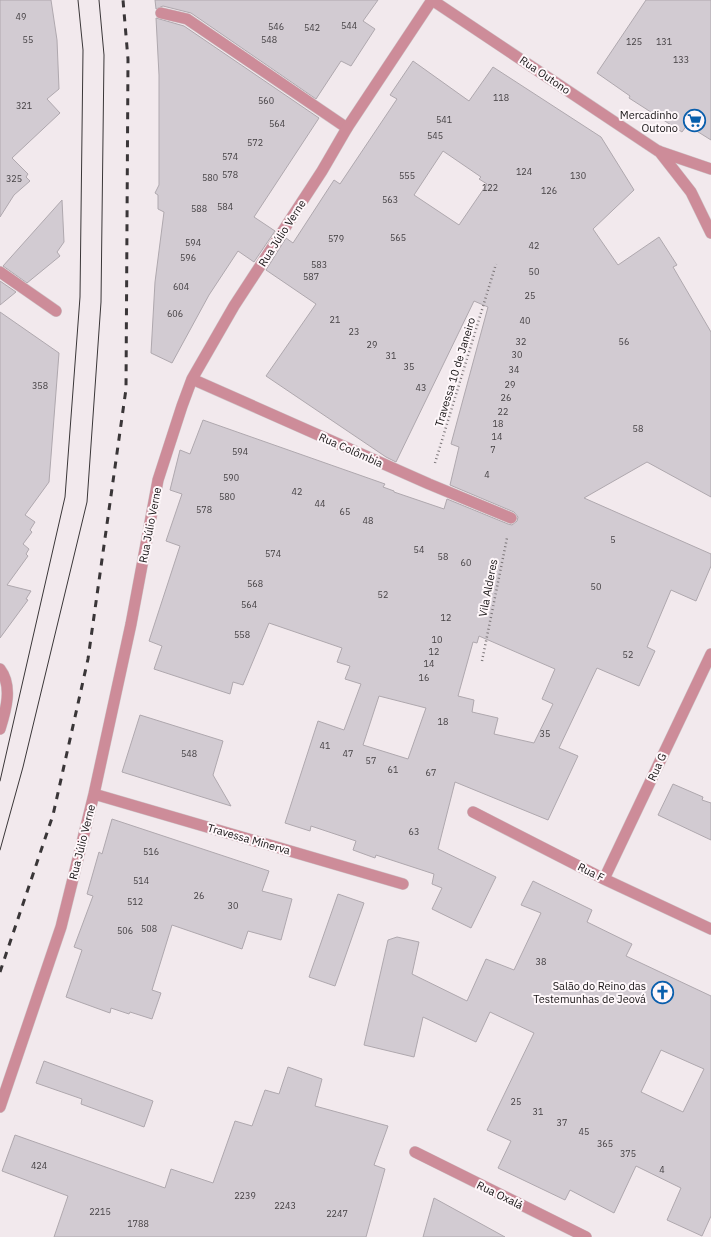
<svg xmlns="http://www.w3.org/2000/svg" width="711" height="1237" viewBox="0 0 711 1237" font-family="'IBM Plex Sans',sans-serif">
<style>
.building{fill:#d2cbd2;stroke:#afa8ae;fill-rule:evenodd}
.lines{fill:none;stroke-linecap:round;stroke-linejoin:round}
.service-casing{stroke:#cfc7ca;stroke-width:12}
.minor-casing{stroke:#cfc7ca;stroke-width:12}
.path{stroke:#7c7679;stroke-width:2.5;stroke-dasharray:1 3;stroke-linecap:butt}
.service{stroke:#cd8c99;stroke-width:11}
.minor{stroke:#cd8c99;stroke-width:11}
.tram{stroke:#3a3638;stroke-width:1}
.rail{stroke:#3a3638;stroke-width:3;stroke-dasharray:7 7;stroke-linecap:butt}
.labels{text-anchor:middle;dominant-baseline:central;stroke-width:4;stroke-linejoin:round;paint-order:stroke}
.number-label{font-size:9px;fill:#454144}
.street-label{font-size:11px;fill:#161314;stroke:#fef7fa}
.poi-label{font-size:11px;fill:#161314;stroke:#fef7fa;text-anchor:end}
</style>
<rect width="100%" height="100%" fill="#f2e9ed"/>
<path class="building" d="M 0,0 L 51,0 L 57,40 L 59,89 L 47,99 L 60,113 L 12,158 L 28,174 L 26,177 L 30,181 L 14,195 L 0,217 Z
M 155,0 L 378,0 L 363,21 L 375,29 L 351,66 L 341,61 L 316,99 L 191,13 L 163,6 L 156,9 Z
M 646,0 L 711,0 L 711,140 L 687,125 L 682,132 L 629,98 L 630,96 L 597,73 Z
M 156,18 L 184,26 L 319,118 L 254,217 L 275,231 L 254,262 L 238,251 L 209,295 L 172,363 L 151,353 L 155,282 L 164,212 L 158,209 L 158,195 L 155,193 L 159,185 L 159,75 Z
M 413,61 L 469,101 L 493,67 L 601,137 L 634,190 L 593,229 L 618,265 L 659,237 L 677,265 L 673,267 L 711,332 L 711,497 L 647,462 L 584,498 L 711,554 L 711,566 L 696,601 L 671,590 L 647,647 L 655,651 L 639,686 L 597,668 L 559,748 L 578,756 L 548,820 L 455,782 L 438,849 L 496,877 L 471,928 L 432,909 L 442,888 L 432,884 L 434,874 L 376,855 L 375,858 L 353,850 L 356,841 L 311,826 L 310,831 L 285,823 L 318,721 L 344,730 L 361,684 L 345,679 L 350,666 L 337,662 L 342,648 L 269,623 L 243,685 L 233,682 L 230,694 L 154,669 L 162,646 L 149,641 L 180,546 L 166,541 L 182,494 L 170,490 L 180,450 L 190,454 L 203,420 L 385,484 L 383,487 L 394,491 L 394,492 L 444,509 L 447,499 L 508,524 L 512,525 L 517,521 L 518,517 L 514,512 L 450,485 L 459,447 L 451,444 L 488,307 L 474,301 L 396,462 L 386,457 L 266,376 L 316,304 L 266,270 L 286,238 L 293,243 L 334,180 L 340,184 L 397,99 L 390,95 ZM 443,151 L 481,177 L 479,179 L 487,184 L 459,225 L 414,195 ZM 479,636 L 555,669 L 542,699 L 553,704 L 534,743 L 494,734 L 498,718 L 472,712 L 474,700 L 458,696 L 473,642 L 477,643 ZM 379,696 L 426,708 L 408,759 L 363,745 Z
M 62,200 L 64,242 L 57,252 L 60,256 L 27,283 L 3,266 Z
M 0,281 L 16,292 L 0,305 Z
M 0,312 L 59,353 L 49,482 L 25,515 L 35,522 L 30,530 L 32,532 L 23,544 L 29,549 L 26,554 L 28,556 L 7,585 L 31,591 L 26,599 L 28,600 L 0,638 Z
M 140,715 L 223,741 L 213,775 L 231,806 L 122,772 Z
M 673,784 L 703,797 L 702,800 L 711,803 L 711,840 L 658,815 Z
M 112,819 L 269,871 L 262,891 L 292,899 L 281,940 L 248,931 L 242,949 L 172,925 L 152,990 L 161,993 L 152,1019 L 130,1012 L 129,1014 L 111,1008 L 110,1013 L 66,997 L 82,950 L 74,947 L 93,896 L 87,894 L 99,852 L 102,854 Z
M 533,881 L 592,910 L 587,922 L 632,944 L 626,956 L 711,996 L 711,1216 L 702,1236 L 667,1220 L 681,1188 L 636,1166 L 614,1213 L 570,1190 L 565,1200 L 498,1168 L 511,1141 L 487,1130 L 534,1033 L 490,1012 L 476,1042 L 423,1017 L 414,1057 L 364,1045 L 388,940 L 397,937 L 419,942 L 412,974 L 467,1001 L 486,959 L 514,970 L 541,913 L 521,905 ZM 661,1050 L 704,1069 L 683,1112 L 641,1092 Z
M 338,894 L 364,903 L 335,986 L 309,977 Z
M 44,1061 L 153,1101 L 144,1127 L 81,1104 L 82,1099 L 36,1083 Z
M 288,1067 L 322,1079 L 315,1106 L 388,1126 L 374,1165 L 385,1169 L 366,1237 L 54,1237 L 68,1196 L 2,1171 L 15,1135 L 165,1188 L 171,1169 L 213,1183 L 235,1121 L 252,1126 L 265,1090 L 279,1094 Z
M 434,1198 L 505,1237 L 423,1237 Z"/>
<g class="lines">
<defs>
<path id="service" d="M 161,13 L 187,19 L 347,128"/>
<path id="minor" d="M 432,0 L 658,151 L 711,169
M 659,151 L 691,192 L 711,233
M 0,272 L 56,311
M 192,379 L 429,484 L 511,518
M 0,669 C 13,686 6,710 0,729
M 94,794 L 403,884
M 473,812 L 604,879 L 711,929
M 604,879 L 711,654
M 0,1107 L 61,927 L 94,794 L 131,624 L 158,480 L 182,406 L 192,379 L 234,306 L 322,171 L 347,128 L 432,0
M 415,1152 L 586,1237"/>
</defs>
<use href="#service" class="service-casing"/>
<use href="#minor" class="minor-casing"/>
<path class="path" d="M 435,463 L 496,264
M 482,661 L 507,538"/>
<use href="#service" class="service"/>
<use href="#minor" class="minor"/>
<path class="tram" d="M 0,781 L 65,497 L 80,297 L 83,50 L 78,0
M 0,850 L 23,767 L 87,502 L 101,302 L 104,55 L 99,0"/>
<path class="rail" d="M 0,972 L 53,815 L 88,659 L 126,389 L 128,59 L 123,0"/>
</g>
<defs>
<symbol id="supermarket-ring" viewBox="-11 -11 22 22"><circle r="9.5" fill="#fef7fa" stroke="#095eac" stroke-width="1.5"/><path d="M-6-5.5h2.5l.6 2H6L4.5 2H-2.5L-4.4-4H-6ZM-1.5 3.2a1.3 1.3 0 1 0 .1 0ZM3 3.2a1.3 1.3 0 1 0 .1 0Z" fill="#095eac"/></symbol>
<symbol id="church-ring" viewBox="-11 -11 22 22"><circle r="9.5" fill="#fef7fa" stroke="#095eac" stroke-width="1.5"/><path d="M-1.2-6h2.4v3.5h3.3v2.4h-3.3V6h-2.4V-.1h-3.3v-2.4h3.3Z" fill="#095eac"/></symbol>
</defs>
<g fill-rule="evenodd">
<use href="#supermarket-ring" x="682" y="108" width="25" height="25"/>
<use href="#church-ring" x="650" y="980" width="25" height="25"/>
</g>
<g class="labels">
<g class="number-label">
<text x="21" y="16">49</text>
<text x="349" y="25">544</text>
<text x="276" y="26">546</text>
<text x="312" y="27">542</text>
<text x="28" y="39">55</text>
<text x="269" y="39">548</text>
<text x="634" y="41">125</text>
<text x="664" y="41">131</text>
<text x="681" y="59">133</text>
<text x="501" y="97">118</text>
<text x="266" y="100">560</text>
<text x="24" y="105">321</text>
<text x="444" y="119">541</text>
<text x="277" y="123">564</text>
<text x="435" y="135">545</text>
<text x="255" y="142">572</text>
<text x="230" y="156">574</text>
<text x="524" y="171">124</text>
<text x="230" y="174">578</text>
<text x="407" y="175">555</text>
<text x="578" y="175">130</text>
<text x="210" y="177">580</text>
<text x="14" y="178">325</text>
<text x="490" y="187">122</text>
<text x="549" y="190">126</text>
<text x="390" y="199">563</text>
<text x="225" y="206">584</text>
<text x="199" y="208">588</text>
<text x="398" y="237">565</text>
<text x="336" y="238">579</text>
<text x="193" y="242">594</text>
<text x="534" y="245">42</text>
<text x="188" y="257">596</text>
<text x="319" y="264">583</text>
<text x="534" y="271">50</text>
<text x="311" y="276">587</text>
<text x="181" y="286">604</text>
<text x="530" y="295">25</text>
<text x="175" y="313">606</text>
<text x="335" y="319">21</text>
<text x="525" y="320">40</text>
<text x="354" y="331">23</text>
<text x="521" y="341">32</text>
<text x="624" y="341">56</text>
<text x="372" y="344">29</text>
<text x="517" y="354">30</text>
<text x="391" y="355">31</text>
<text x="409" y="366">35</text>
<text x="514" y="369">34</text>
<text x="510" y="384">29</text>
<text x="40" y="385">358</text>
<text x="421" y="387">43</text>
<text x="506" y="397">26</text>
<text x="503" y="411">22</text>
<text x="498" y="423">18</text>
<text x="638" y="428">58</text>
<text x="497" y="436">14</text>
<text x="493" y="449">7</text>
<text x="240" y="451">594</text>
<text x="487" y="474">4</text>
<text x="231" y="477">590</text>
<text x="297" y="491">42</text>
<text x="227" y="496">580</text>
<text x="320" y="503">44</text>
<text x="204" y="509">578</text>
<text x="345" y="511">65</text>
<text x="368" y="520">48</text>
<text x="613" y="539">5</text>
<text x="419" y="549">54</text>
<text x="273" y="553">574</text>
<text x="443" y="556">58</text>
<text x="466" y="562">60</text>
<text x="255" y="583">568</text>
<text x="596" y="586">50</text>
<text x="383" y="594">52</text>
<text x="249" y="604">564</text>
<text x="446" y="617">12</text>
<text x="242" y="634">558</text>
<text x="437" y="639">10</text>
<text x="434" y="651">12</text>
<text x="628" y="654">52</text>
<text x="429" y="663">14</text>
<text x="424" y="677">16</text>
<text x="443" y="721">18</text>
<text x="545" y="733">35</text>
<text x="325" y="745">41</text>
<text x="189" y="753">548</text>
<text x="348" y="753">47</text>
<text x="371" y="760">57</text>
<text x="393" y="769">61</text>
<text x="431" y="772">67</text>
<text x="414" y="831">63</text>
<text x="151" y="851">516</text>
<text x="141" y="880">514</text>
<text x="199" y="895">26</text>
<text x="135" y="901">512</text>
<text x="233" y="905">30</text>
<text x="149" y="928">508</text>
<text x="125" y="930">506</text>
<text x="541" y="961">38</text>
<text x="516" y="1101">25</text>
<text x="538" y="1111">31</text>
<text x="562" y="1122">37</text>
<text x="584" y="1131">45</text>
<text x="605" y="1143">365</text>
<text x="628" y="1153">375</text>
<text x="39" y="1165">424</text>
<text x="662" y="1169">4</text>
<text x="245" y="1195">2239</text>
<text x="285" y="1205">2243</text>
<text x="100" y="1211">2215</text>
<text x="337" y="1213">2247</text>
<text x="138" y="1223">1788</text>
</g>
<g class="street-label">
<text transform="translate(545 75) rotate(34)">Rua Outono</text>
<text transform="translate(282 233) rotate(-57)">Rua Júlio Verne</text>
<text transform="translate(455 372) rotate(-73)">Travessa 10 de Janeiro</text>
<text transform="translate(351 450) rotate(24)">Rua Colômbia</text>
<text transform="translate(150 525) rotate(-79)">Rua Júlio Verne</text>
<text transform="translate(488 588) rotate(-79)">Vila Alderes</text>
<text transform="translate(657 767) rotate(-65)">Rua G</text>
<text transform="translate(249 839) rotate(16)">Travessa Minerva</text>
<text transform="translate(82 842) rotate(-76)">Rua Júlio Verne</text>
<text transform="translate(591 872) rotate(27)">Rua F</text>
<text transform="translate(500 1195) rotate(26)">Rua Oxalá</text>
</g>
<g class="poi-label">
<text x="678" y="115">Mercadinho<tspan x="678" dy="13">Outono</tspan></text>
<text x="646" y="986">Salão do Reino das<tspan x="646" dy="13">Testemunhas de Jeová</tspan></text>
</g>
</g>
</svg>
